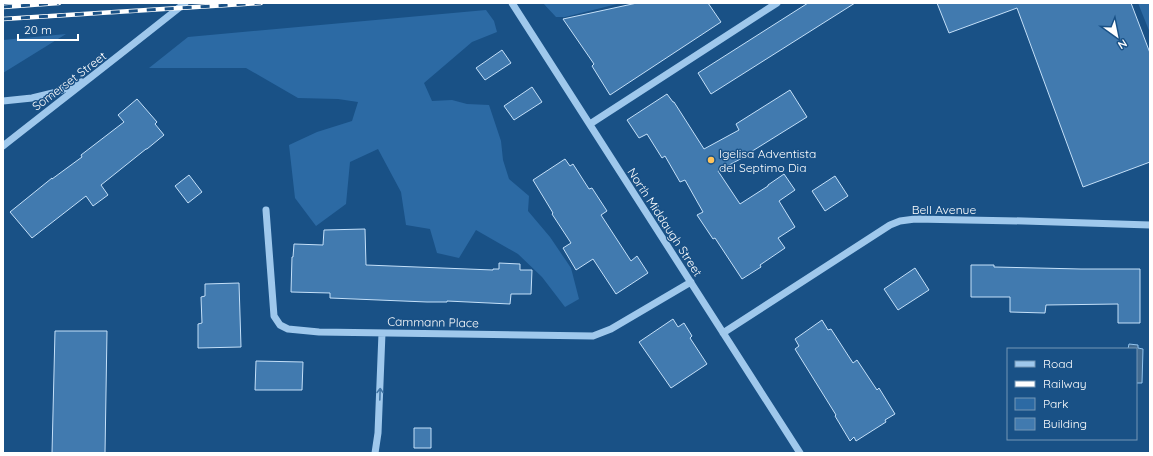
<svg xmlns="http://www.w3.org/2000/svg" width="1153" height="456" viewBox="0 0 1153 456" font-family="Quicksand,sans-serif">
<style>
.green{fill:#2c6aa4}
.water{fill:#426b91;stroke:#92c4ef}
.building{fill:#417aaf;stroke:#c4e0f9}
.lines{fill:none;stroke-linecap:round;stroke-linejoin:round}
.minor{stroke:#9fc8ec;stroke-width:7}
.rail-casing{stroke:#fff;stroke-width:4.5}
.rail{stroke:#195186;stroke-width:3;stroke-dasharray:9;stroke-linecap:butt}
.oneway{stroke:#4175a5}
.poi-dot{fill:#ffc35b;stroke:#195186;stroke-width:1.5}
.labels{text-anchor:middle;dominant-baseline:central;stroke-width:3;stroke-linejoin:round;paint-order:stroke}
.street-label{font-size:12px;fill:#fff;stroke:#195186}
.poi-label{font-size:12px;fill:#fff;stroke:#195186;text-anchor:start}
</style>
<rect width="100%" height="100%" fill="#195186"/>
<path class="green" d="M 543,3 L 621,3 L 565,17 L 556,17 Z
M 1138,3 L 1150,3 L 1150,33 Z
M 486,10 L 494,21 L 497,32 L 472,42 L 424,83 L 432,101 L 452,100 L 467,104 L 489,105 L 501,141 L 503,160 L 509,179 L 529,196 L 528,211 L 550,237 L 571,268 L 579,299 L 565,307 L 542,277 L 518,254 L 476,230 L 459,258 L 437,253 L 430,229 L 406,225 L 401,192 L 378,149 L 350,162 L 346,204 L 316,226 L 295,198 L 289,145 L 317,132 L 352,121 L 358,102 L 338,99 L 298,98 L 246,68 L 149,68 L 188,37 Z
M 66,34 L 3,73 L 3,40 Z"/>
<path class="water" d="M 1129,344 L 1138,345 L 1138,348 L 1143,349 L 1142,383 L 1136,383 L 1136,349 L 1124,349 L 1128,349 Z"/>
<path class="building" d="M 637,3 L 708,3 L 721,22 L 610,95 L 592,66 L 594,64 L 563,19 Z
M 808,3 L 855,3 L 711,94 L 698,73 Z
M 937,3 L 1131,3 L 1150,53 L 1150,162 L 1083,187 L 1017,8 L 949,33 Z
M 502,50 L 511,63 L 485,80 L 476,68 Z
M 532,87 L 542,102 L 514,120 L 504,106 Z
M 790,90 L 807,117 L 746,155 L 746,156 L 718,171 L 740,204 L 768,186 L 768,185 L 784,174 L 795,190 L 779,201 L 795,227 L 778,238 L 785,248 L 760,265 L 761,267 L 742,279 L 715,238 L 713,239 L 697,215 L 703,212 L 685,180 L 680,182 L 665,156 L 662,158 L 647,134 L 639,138 L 627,120 L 667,94 L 673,102 L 674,102 L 704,149 L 739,130 L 736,124 Z
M 137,99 L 157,122 L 155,124 L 164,135 L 147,149 L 146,149 L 101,185 L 108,195 L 93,206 L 86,196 L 32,238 L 10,212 L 52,178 L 52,179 L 82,157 L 81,155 L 124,122 L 118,115 Z
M 565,159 L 570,166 L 573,164 L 589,189 L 592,188 L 607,211 L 601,215 L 631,261 L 637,256 L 648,273 L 616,294 L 593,259 L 576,270 L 563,248 L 571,243 L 552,214 L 553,213 L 533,180 Z
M 189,175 L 202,192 L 188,203 L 175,186 Z
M 835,176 L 848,196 L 825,211 L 812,191 Z
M 365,229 L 366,265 L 493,270 L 493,269 L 499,269 L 499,263 L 520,264 L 520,270 L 532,270 L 531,294 L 511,294 L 510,304 L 447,301 L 447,302 L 427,302 L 330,298 L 330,293 L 291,292 L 292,257 L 293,257 L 294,244 L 323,245 L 324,230 Z
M 971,265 L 994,265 L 994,267 L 1081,269 L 1140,269 L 1140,323 L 1118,323 L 1118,304 L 1046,305 L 1045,313 L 1010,312 L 1010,297 L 971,297 Z
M 915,268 L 929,290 L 898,310 L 884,289 Z
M 239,283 L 241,347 L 198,348 L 198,324 L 202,323 L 201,297 L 205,296 L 205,284 Z
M 673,319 L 678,327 L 684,323 L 692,336 L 690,338 L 707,364 L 671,388 L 639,342 Z
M 822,320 L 828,330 L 831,329 L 853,363 L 857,360 L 877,390 L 879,388 L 895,414 L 885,420 L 886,422 L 856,441 L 854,437 L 850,441 L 835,416 L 836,415 L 795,349 L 799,346 L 795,339 Z
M 55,331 L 107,331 L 105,453 L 52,453 Z
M 256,361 L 303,362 L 302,390 L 255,390 Z
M 414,428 L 431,428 L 431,448 L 414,448 Z"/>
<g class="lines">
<path class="minor" d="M 512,3 L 800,453
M 3,101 L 32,98 L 57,92 L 81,82
M 590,124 L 777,3
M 3,146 C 64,98 125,51 185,3
M 266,210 L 274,316 L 280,325 L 288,329 L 319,332 L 593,336 L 611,329 L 691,282
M 723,333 L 890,225 L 900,221 L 915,219 L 1024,221 L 1150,225
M 375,453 L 378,433 L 382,333"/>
<defs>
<path id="rail" d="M 3,7 L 59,3
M 3,19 L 261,3"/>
</defs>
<use href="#rail" class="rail-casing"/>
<use href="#rail" class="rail"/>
</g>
<defs><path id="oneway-shaft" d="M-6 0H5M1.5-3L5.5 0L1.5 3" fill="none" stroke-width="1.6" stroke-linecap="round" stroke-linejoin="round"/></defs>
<use class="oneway" href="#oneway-shaft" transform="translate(380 394) rotate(-88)"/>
<circle class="poi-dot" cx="711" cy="160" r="4"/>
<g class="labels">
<g class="street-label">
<text transform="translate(69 81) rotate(-37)">Somerset Street</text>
<text x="944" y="209">Bell Avenue</text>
<text transform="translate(665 222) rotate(57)">North Middaugh Street</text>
<text transform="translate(433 322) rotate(1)">Cammann Place</text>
</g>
<g class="poi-label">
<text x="719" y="153">Igelisa Adventista<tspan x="719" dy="14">del Septimo Dia</tspan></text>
</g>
</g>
<rect width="1153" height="456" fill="none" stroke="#ffffff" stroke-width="8"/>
<rect x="1007" y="348" width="130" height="92" fill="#195186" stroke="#7597b6"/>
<rect x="1015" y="361" width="20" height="6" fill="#9fc8ec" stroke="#7597b6"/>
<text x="1043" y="368" font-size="12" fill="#ffffff">Road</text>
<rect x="1015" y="381" width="20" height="6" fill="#ffffff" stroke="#7597b6"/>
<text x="1043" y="388" font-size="12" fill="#ffffff">Railway</text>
<rect x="1015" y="398" width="20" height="12" fill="#2c6aa4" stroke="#7597b6"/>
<text x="1043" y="408" font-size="12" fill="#ffffff">Park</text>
<rect x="1015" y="418" width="20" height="12" fill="#417aaf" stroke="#7597b6"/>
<text x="1043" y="428" font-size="12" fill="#ffffff">Building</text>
<g transform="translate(1117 36) rotate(147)" stroke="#195186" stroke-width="3" paint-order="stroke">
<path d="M0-3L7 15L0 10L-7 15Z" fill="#ffffff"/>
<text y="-6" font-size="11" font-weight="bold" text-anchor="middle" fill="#ffffff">N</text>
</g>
<path d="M18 34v6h60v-6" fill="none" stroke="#ffffff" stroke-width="2"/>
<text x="24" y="34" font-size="12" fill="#ffffff" stroke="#195186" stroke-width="3" paint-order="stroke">20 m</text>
</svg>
